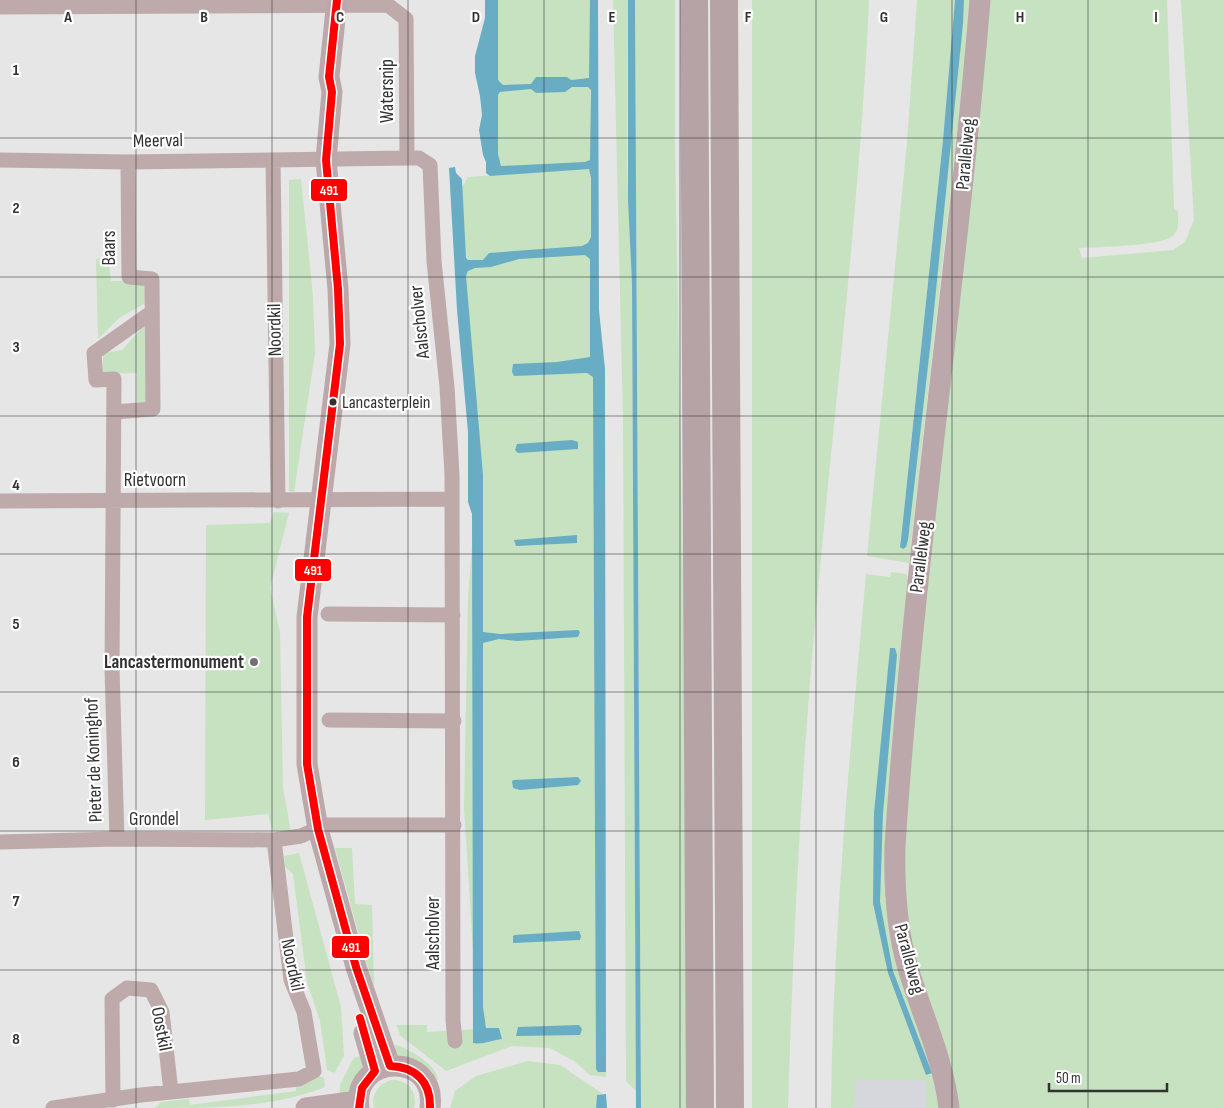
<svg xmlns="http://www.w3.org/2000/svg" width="1224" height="1108" viewBox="0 0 1224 1108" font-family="'Sofia Sans Condensed',sans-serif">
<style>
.built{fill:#d5d7dc}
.green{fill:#c6e2c0}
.water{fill:#69adc4;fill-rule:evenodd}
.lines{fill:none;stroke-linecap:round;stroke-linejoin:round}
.street{stroke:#beaaab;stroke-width:15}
.secondary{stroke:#bca8aa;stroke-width:21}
.highway{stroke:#b6a3a6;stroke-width:28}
.bus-1-casing{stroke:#fff;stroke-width:11}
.bus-1{stroke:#f00;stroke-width:8}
.grid{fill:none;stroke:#323233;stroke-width:1;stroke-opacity:0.55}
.bus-dot{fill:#323233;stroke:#fff;stroke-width:2}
.poi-dot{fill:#717172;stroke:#fff;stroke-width:2}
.labels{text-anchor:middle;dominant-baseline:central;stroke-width:4.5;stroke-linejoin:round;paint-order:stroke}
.bus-label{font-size:18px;fill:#323233;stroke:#fff;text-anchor:start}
.street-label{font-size:19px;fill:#323233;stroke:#fff}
.poi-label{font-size:19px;font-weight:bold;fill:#323233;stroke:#fff;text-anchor:end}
.grid-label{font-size:16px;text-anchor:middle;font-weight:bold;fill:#323233;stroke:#fff;stroke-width:4.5;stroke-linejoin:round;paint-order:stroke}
.line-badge{stroke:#fff;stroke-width:2}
.badge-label{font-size:14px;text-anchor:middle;font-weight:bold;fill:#fff}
</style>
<rect width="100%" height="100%" fill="#e6e6e7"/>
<path class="built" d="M 854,1080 L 926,1080 L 926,1108 L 854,1108 Z"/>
<path class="green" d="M 498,0 L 590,0 L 591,164 L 504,168 L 498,163 Z
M 613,0 L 628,0 L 627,170 L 632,284 L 636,1091 L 626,1081 L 623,419 Z
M 635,0 L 675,0 L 675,155 L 686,725 L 687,1108 L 641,1108 Z
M 752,0 L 869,0 C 860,205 834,408 816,612 C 801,777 793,942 788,1108 L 752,1108 Z
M 917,0 L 955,0 L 943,140 L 900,547 L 915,472 L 931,340 L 964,0 L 972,0 L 909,563 L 867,556 L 907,142 Z
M 986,0 L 1167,0 L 1174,208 L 1178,212 C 1178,221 1180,232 1171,237 C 1158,246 1098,247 1079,248 L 1082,258 L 1173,250 L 1185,242 L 1194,220 L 1181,0 L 1224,0 L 1224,1108 L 956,1108 L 919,980 L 902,885 L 922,612 Z
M 590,168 L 594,251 L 600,884 L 606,1077 L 590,1075 L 574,1061 L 550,1048 L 512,1046 L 446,1071 L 398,1034 L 400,1034 L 396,1025 L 427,1025 L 427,1032 L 478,1029 L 464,808 L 468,597 L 476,495 L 461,189 L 468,177 Z
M 301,179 L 313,296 L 315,353 L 294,492 L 289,491 L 289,180 Z
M 108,257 L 111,281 L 147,281 L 149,301 L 119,318 L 98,339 L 96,259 Z
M 148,321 L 147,405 L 137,404 L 137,373 L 103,374 L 103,353 L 122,350 Z
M 274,512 L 289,513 L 270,588 L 280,632 L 283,787 L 291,833 L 273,831 L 268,814 L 205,820 L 206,525 L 270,523 Z
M 891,572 L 907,574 L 908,583 L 892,802 L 911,998 L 942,1108 L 926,1108 L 926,1080 L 855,1080 L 854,1108 L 831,1108 C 833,929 850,752 866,574 L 890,577 Z
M 335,848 L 352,848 L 355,904 L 372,905 L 374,989 Z
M 299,853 L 341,1007 L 344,1056 L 334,1073 L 327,1070 L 320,1021 L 307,982 L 293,874 L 285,867 L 284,856 Z
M 397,1045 C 410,1050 438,1065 438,1080 L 435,1081 L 396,1056 L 393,1046 Z
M 363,1055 C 364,1074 358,1088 340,1097 L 340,1085 L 352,1061 L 354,1058 Z
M 528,1061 L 560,1065 L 603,1094 L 597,1095 L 596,1108 L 450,1108 L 455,1091 L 476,1076 Z
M 316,1075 L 324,1078 L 325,1087 C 273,1108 211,1108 155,1108 L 161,1102 L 189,1099 L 190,1105 L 296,1091 L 296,1085 L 310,1082 Z
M 391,1080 C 408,1079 418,1092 414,1108 L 374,1108 C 371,1095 378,1084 391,1080 Z"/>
<path class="water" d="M 485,0 L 498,0 L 498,80 L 503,85 L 531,84 L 536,77 L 567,77 L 571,80 L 589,78 L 590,0 L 598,0 L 599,310 L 605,369 L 606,1072 L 598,1072 L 596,1069 L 593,377 L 587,373 L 514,376 L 512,372 L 513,364 L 557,362 L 590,357 L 590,259 L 585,255 L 519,259 L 491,267 L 475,268 L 468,271 L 466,276 L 483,475 L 483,632 L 500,634 L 578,630 L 580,632 L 578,637 L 517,641 L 499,639 L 483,643 L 483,1007 L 486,1028 L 499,1028 L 502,1039 C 493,1040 482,1045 473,1043 L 472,514 L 468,502 L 468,432 L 457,310 L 449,168 L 455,167 L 456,173 L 462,179 L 466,258 L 468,260 L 483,260 L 489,253 L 582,246 L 588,243 L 591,237 L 591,178 L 589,169 L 490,176 L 486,173 L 486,162 L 483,155 L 479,130 L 482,115 L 480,96 L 475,73 L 475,56 L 485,18 ZM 572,87 L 588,87 L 591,90 L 590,160 L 585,162 L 501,166 L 498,154 L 498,95 L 500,92 L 531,89 L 536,93 L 565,92 Z
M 628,0 L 635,0 L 641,1108 L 636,1108 L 632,284 L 628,200 Z
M 955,0 L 964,0 L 963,24 L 931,340 L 908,540 L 906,547 L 903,549 L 900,547 L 901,539 L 943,140 Z
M 572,440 L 578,442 L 578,449 L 518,453 L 515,450 L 517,444 Z
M 577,535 L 577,543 L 516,546 L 514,540 Z
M 890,648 L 895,648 L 897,655 L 883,814 L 880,902 L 893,971 L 932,1073 L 926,1075 L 888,973 L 873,903 L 874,813 Z
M 578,777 L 581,781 L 578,785 L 520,790 L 513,788 L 512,781 L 514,780 Z
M 579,931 L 581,936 L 580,940 L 513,943 L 513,936 L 515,935 Z
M 579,1025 L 582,1029 L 580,1035 L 516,1036 L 518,1027 Z
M 606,1094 L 607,1108 L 596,1108 L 597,1095 Z"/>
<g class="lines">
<path class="street" d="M 0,7 L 388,5 L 406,19 L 407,158 L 128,162 L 0,160
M 407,158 L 419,158 L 430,165 L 434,261 L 447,387 L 452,475 L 453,1020 L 455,1041
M 273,160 L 278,501
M 114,412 L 153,409 L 152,279 L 129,277 L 128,162
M 0,501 L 452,499
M 328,614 L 453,615
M 329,720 L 454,721
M 117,839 L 112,668 L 114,379 L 96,380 L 94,353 L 152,312
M 0,842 L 117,839 L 274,840 L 301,836 L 325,825 L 454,825
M 113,1100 L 112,999 L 127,988 L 151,990 L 162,1012 L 171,1092
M 53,1108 L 141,1095 L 299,1079 L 314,1071 L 304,1012 L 291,980 L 274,840"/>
<path class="secondary" d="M 337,0 L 329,77 L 332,92 L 326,160 L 338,289 L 340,344 L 307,617 L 307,764 L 318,829 L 356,967 L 390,1066
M 364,1033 L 375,1071
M 306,1108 L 358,1101
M 359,1108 C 351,1053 438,1051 430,1108
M 949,1108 C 943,1058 922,1015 908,968 C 896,928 894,887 895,846 C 913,563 957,282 980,0"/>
<path class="highway" d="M 694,0 L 700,1108
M 724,0 L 730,1108"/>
<defs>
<path id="bus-1" d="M 337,0 L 329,77 L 332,92 L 326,160 L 338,289 L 340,344 L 307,617 L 307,764 L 318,829 L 356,967 L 390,1066 C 416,1067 431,1082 430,1108
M 359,1108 L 362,1088 L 375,1071 L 360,1018"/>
</defs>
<use href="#bus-1" class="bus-1-casing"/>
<use href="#bus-1" class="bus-1"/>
</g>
<path class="grid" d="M 136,0 L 136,1108M 272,0 L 272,1108M 408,0 L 408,1108M 544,0 L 544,1108M 680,0 L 680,1108M 816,0 L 816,1108M 952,0 L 952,1108M 1088,0 L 1088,1108M 0,138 L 1224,138M 0,277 L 1224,277M 0,416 L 1224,416M 0,554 L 1224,554M 0,692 L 1224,692M 0,831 L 1224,831M 0,970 L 1224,970"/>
<circle class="bus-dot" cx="333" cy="402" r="4.5"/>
<circle class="poi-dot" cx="254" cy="662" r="5"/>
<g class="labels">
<g class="bus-label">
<text x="342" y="402">Lancasterplein</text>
</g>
<g class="street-label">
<text transform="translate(387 91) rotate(-90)">Watersnip</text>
<text transform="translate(158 141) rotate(-1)">Meerval</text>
<text transform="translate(966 154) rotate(-85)">Parallelweg</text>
<text transform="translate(109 248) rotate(-90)">Baars</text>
<text transform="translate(420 322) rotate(-96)">Aalscholver</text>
<text transform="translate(275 330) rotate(-91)">Noordkil</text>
<text x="155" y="480">Rietvoorn</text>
<text transform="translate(921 557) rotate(-83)">Parallelweg</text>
<text transform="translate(94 760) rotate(-92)">Pieter de Koninghof</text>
<text x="154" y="819">Grondel</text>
<text transform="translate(433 933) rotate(-90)">Aalscholver</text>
<text transform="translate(909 959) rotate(75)">Parallelweg</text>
<text transform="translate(292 965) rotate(78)">Noordkil</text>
<text transform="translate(161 1029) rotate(79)">Oostkil</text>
</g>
<g class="poi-label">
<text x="244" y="662">Lancastermonument</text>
</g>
</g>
<g class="grid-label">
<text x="68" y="22">A</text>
<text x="204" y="22">B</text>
<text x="340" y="22">C</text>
<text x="476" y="22">D</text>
<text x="612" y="22">E</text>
<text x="748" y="22">F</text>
<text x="884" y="22">G</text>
<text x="1020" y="22">H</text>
<text x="1156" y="22">I</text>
<text x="16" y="75">1</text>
<text x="16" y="213">2</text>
<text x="16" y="352">3</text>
<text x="16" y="490">4</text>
<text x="16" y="629">5</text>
<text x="16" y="767">6</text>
<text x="16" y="906">7</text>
<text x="16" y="1044">8</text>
</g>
<g class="line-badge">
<rect x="310" y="178" width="38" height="24" rx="5" fill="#f00"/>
<rect x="294" y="558" width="38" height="24" rx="5" fill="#f00"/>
<rect x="331" y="935" width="39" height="24" rx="5" fill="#f00"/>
</g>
<g class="badge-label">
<text x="329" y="195">491</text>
<text x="313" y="575">491</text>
<text x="351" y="952">491</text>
</g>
<path d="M1049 1083v8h118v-8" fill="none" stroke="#323233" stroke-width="2.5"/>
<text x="1056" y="1083" font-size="15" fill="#323233" stroke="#ffffff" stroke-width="4" paint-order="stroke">50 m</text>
</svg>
